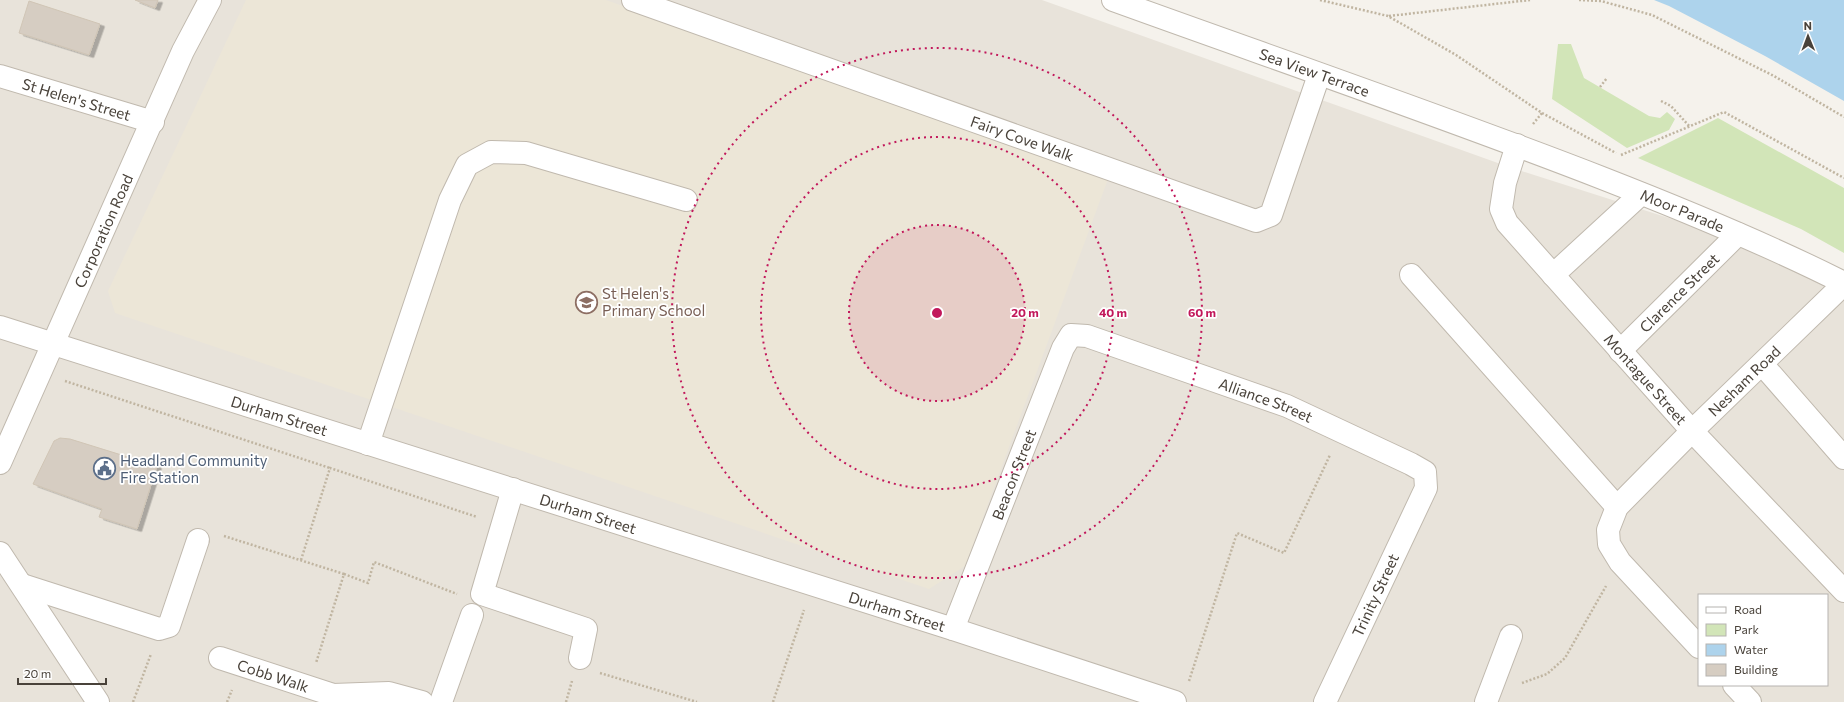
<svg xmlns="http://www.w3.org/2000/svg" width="1844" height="702" viewBox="0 0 1844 702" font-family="Commissioner,sans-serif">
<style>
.residential{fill:#e8e3da;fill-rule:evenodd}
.education{fill:#ece6d7}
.green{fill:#d2e5b8}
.water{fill:#add3ec}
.building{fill:#d6cdc2;stroke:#d0c5b5;filter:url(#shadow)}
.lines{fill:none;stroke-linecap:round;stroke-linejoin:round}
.minor-casing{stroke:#c0b9ae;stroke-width:24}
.path{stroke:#c0b5a1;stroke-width:2.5;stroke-dasharray:2 2;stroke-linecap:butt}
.minor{stroke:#fff;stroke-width:22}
.ring{fill:none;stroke:#c2185b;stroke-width:2;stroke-dasharray:2 4}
.labels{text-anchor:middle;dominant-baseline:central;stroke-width:3.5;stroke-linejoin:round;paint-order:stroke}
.street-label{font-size:15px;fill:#49423a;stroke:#fff}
.education-label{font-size:15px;fill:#785e54;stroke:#fff;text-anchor:start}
.service-label{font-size:15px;fill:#4e5e75;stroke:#fff;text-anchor:start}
.centre{fill:#c2185b;stroke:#fff;stroke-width:2}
.ring-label{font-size:12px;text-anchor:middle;font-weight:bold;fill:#c2185b;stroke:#fff;stroke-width:3.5;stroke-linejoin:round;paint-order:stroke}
</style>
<defs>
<filter id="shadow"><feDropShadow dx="4.5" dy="2.5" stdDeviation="0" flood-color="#0004"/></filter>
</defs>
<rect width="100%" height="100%" fill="#f5f2ec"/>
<path class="residential" d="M 0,0 L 1042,0 L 1509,167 L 1797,259 L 1844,287 L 1844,702 L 0,702 ZM 1699,595 L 1827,595 L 1827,685 L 1699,685 Z"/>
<path class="education" d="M 246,0 L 606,0 L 1108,179 L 965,566 L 929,589 L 115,313 L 108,291 Z"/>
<path class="green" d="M 1558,44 L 1571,44 L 1584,78 L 1649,116 L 1660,118 L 1667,112 L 1675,119 L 1669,130 L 1627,148 L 1552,99 Z
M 1718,118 L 1844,188 L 1844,253 L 1801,229 L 1638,158 Z"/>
<path class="water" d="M 1654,0 L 1844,0 L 1844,101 L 1765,56 L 1669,6 Z"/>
<path class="building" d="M 135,0 L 158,0 L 155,8 Z
M 29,1 L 100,24 L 89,55 L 19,33 Z
M 60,438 L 70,439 L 157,466 L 137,529 L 99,517 L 102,509 L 33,484 L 54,441 Z"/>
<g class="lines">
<defs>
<g id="minor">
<path id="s1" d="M 633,0 L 1256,221 L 1271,215 L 1319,75"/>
<path id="s2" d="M 1113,0 C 1276,59 1440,115 1602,178 C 1684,210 1765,243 1844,283"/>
<path id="s3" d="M 0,76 L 153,122"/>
<path id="s4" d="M 1517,145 L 1505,183 L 1501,209 L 1507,223 L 1692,431 L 1844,591"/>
<path d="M 1411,275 L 1617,507"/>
<path d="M 1553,275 L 1641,194"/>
<path id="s5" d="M 0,327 L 953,629 L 1175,702"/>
<path id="s6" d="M 1620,351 L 1738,234"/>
<path d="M 1762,364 L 1844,458"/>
<path d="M 368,444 L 450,200 L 467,165 L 491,152 L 526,153 L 686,200"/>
<path id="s7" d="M 0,463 L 183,51 L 210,0"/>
<path d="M 513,489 L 482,594 L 586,629 L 580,658"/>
<path d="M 0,553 L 98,702"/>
<path d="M 22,585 L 159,629 L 169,626 L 198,540"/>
<path id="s8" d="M 953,629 L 1063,348 L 1071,335 L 1087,336 L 1287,406 L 1411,464 L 1425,472 L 1426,488 L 1325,702"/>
<path id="s9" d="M 1699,647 L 1620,562 L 1609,544 L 1608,530 L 1617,507 L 1692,431 L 1844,284"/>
<path id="s10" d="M 220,658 L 333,695 L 389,693 L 422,702"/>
<path d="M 1734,685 L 1750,702"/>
<path d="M 441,702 L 472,615"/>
<path d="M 1486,702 L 1511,636"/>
</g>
</defs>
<use href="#minor" class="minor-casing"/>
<path class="path" d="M 1320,0 L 1388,16 L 1456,55 L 1542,113 L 1616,153
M 1579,0 L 1601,1 L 1652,15 L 1774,76 L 1844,117
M 1389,16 L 1530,0
M 1600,87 L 1607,78
M 1661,101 L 1671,106 L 1690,127
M 1533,124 L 1542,113
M 1621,155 L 1724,112 L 1844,178
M 65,381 L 330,468
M 224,536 L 344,574 L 316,663
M 301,560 L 330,468 L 477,517
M 344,574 L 368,583 L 374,562 L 457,594
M 600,673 L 697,702
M 1189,681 L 1237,533 L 1284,553 L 1330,455
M 1522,683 L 1547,674 L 1565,658 L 1606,586
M 133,702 L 151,654
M 227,702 L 232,690
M 566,702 L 572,681
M 773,702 L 804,610"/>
<use href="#minor" class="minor"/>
</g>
<circle cx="937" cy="313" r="88" fill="#c2185b" fill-opacity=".12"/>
<g class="ring">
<circle cx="937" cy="313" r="88"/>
<circle cx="937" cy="313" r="176"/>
<circle cx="937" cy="313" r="265"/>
</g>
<defs>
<symbol id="school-ring" viewBox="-11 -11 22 22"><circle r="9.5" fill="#fff" stroke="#8d6e63" stroke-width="1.5"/><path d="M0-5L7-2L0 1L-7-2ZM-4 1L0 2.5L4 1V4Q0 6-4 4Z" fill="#8d6e63"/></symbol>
<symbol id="civic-ring" viewBox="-11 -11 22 22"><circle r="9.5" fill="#fff" stroke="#5c6f8a" stroke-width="1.5"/><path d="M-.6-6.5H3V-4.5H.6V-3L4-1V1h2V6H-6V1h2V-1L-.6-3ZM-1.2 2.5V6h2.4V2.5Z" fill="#5c6f8a"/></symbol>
</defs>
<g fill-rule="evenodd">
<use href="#school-ring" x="574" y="290" width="25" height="25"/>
<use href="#civic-ring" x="92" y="456" width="25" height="25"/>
</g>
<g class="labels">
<g class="street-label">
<text stroke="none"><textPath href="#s2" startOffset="214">Sea View Terrace</textPath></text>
<text stroke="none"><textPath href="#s3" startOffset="80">St Helen's Street</textPath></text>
<text stroke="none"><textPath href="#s1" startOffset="413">Fairy Cove Walk</textPath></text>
<text stroke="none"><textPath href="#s2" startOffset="607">Moor Parade</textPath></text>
<text stroke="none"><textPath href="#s7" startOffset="254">Corporation Road</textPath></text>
<text stroke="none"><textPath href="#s6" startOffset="83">Clarence Street</textPath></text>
<text stroke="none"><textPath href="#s4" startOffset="290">Montague Street</textPath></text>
<text stroke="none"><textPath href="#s9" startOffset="355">Nesham Road</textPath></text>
<text stroke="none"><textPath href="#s8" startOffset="523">Alliance Street</textPath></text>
<text stroke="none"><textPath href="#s5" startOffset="293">Durham Street</textPath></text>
<text stroke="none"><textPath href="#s8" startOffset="166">Beacon Street</textPath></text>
<text stroke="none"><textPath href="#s5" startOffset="617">Durham Street</textPath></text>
<text transform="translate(1375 595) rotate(-65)">Trinity Street</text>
<text stroke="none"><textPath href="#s5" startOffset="941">Durham Street</textPath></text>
<text stroke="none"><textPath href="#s10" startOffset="56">Cobb Walk</textPath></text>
</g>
<g class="education-label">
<text x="602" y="293">St Helen's<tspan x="602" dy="17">Primary School</tspan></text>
</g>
<g class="service-label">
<text x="120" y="460">Headland Community<tspan x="120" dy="17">Fire Station</tspan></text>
</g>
</g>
<circle cx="937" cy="313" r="6" class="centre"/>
<g class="ring-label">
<text x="1025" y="317">20 m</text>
<text x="1113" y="317">40 m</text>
<text x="1202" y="317">60 m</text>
</g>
<rect x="1698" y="594" width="130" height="92" fill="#ffffff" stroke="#b6b3b0"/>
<rect x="1706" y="607" width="20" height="6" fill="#ffffff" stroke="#b6b3b0"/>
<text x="1734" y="614" font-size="12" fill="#49423a">Road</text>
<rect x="1706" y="624" width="20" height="12" fill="#d2e5b8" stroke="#b6b3b0"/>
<text x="1734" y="634" font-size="12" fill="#49423a">Park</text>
<rect x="1706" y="644" width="20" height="12" fill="#add3ec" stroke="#b6b3b0"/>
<text x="1734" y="654" font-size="12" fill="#49423a">Water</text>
<rect x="1706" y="664" width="20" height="12" fill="#d6cdc2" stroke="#b6b3b0"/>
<text x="1734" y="674" font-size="12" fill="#49423a">Building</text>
<g transform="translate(1808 36) rotate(359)" stroke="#ffffff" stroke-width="3" paint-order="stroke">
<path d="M0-3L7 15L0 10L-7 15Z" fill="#49423a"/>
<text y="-6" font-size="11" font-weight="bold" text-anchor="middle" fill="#49423a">N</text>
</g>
<path d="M18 678v6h88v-6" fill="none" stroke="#49423a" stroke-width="2"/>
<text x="24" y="678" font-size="12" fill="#49423a" stroke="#ffffff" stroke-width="3" paint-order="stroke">20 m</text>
</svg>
